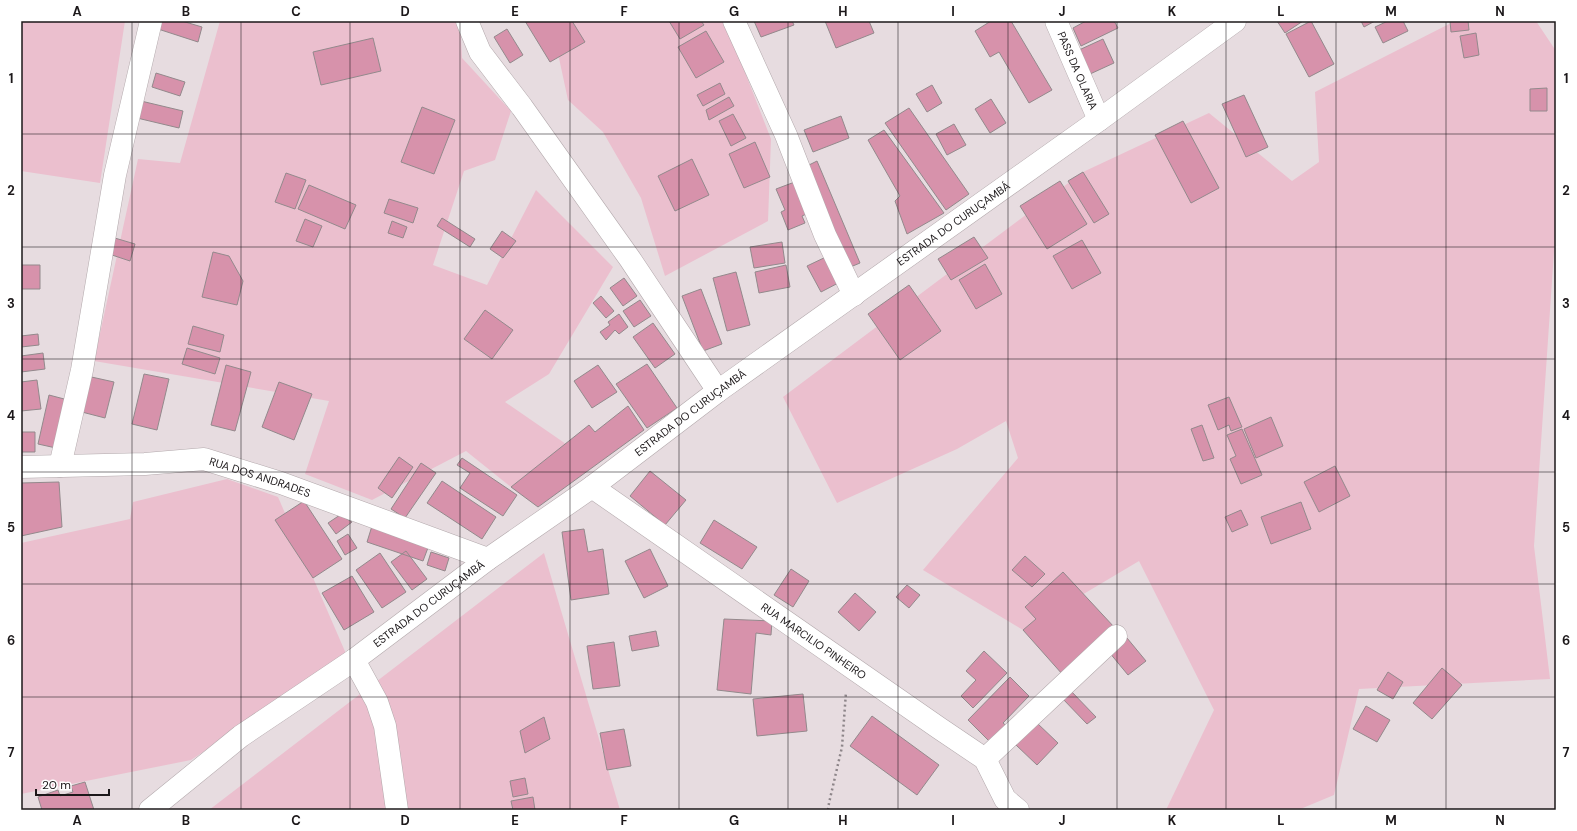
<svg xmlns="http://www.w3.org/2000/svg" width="1577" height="831" viewBox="0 0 1577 831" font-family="'DM Sans',sans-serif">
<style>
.green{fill:#ebbfce}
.building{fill:#d792ab;stroke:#93898c}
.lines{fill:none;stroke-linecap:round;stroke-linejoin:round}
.street-casing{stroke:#b3a9ac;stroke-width:23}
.secondary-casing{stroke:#b3a9ac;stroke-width:23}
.path{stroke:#8d8589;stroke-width:2.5;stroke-dasharray:2 3;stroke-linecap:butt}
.street{stroke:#fff;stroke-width:22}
.secondary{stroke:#fff;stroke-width:22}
.grid{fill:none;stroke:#1c181a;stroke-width:1;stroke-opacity:0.55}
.labels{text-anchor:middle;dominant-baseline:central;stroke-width:3;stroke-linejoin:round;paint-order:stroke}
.street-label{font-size:11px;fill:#1c181a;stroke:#fff}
.neatline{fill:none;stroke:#1c181a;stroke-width:1.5}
.grid-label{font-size:13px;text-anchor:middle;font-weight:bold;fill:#1c181a}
</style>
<rect width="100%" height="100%" fill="#e7dce0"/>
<path class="green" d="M 21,21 L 125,21 L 100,183 L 21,171 Z
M 220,21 L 460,21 L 462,58 L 511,111 L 495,160 L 464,171 L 433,265 L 487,285 L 536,190 L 613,267 L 549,374 L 505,402 L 566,444 L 511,487 L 466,451 L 372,500 L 305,474 L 329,401 L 94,361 L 138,159 L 180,163 Z
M 551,21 L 725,21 L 771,139 L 768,221 L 665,276 L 641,198 L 603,132 L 568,100 Z
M 1455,21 L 1536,21 L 1556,51 L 1556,222 L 1534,546 L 1550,679 L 1359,689 L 1334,795 L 1298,810 L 1166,810 L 1214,710 L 1139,561 L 1023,630 L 923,570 L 1018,458 L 1006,421 L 957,449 L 837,503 L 783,397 L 1083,172 L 1209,113 L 1292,181 L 1319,162 L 1315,92 Z
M 227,479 L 278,497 L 347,656 L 191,760 L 21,794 L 21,543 L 130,519 L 133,502 Z
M 544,553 L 620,810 L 209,810 Z"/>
<path class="building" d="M 157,21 L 182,21 L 202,27 L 198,42 L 155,28 Z
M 525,21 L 572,21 L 585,42 L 550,62 Z
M 669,21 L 701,21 L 704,25 L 680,39 Z
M 754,21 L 792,21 L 794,25 L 761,37 Z
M 825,21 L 869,21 L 874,33 L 836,48 Z
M 991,21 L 1011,21 L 1052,90 L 1029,103 L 999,52 L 990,57 L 975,31 Z
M 1086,21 L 1114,21 L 1118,28 L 1081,46 L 1073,28 Z
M 1277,21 L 1303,21 L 1285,33 Z
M 1311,21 L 1334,64 L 1309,77 L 1286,34 Z
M 1361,21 L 1375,21 L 1364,27 Z
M 1388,21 L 1403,21 L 1408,31 L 1383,43 L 1375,27 Z
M 1450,21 L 1468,21 L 1469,30 L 1451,32 Z
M 507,29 L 523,55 L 510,63 L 494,37 Z
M 706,31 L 724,62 L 696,78 L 678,47 Z
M 1476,33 L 1479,55 L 1464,58 L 1460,36 Z
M 373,38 L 381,71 L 321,85 L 313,52 Z
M 1103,39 L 1114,63 L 1090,74 L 1079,50 Z
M 156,73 L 185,82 L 180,96 L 152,87 Z
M 720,83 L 725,94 L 703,106 L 697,95 Z
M 932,85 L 942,103 L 927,112 L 916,94 Z
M 1547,88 L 1547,111 L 1530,111 L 1530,89 Z
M 1244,95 L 1268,147 L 1246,157 L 1222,104 Z
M 729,97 L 734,106 L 709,120 L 706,110 Z
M 991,99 L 1006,123 L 990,133 L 975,109 Z
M 141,101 L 183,111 L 179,128 L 137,118 Z
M 422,107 L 455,120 L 434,174 L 401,162 Z
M 909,108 L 969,194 L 946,210 L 885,123 Z
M 733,114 L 746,138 L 731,146 L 719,121 Z
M 841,116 L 849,138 L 813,152 L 804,130 Z
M 1183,121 L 1219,188 L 1191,203 L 1155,135 Z
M 954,124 L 966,145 L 947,155 L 936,134 Z
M 884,130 L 944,213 L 907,234 L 895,201 L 900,196 L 868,140 Z
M 755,142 L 770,177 L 744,188 L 729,154 Z
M 692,159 L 709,195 L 675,211 L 658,176 Z
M 817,161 L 860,263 L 848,268 L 805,167 Z
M 1083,172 L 1109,214 L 1094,223 L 1068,181 Z
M 286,173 L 306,180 L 295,209 L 275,202 Z
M 800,180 L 813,211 L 802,216 L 805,223 L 788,230 L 781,212 L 785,210 L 776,189 Z
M 1060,181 L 1087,224 L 1047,249 L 1020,206 Z
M 309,185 L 356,205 L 345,229 L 298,209 Z
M 389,199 L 418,208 L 413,223 L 384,213 Z
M 442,218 L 475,239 L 470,247 L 437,226 Z
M 305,219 L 322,226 L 313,247 L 296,241 Z
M 392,221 L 407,227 L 403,238 L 388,233 Z
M 502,231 L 516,241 L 503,258 L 490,249 Z
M 108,236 L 135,244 L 130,261 L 103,252 Z
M 974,237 L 988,258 L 951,280 L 938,259 Z
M 1082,240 L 1101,273 L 1072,289 L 1053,256 Z
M 782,242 L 785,263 L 754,268 L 750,247 Z
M 213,252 L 229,256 L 243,281 L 237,305 L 202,297 Z
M 828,256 L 842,281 L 821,292 L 807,266 Z
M 985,264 L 1002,294 L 976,309 L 959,280 Z
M 21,265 L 40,265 L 40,289 L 21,289 Z
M 786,265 L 790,287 L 759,293 L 755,272 Z
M 736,272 L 750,325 L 727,331 L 713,278 Z
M 624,278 L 637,296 L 623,306 L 610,288 Z
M 909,285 L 941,331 L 900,360 L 868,314 Z
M 701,289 L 722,344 L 703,351 L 682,296 Z
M 601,296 L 614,311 L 606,318 L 593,303 Z
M 640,300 L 651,316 L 634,327 L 623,311 Z
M 485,310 L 513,330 L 492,359 L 464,339 Z
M 619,314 L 628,327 L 619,334 L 615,330 L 606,340 L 600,332 L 610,325 L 608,322 Z
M 653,323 L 675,354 L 655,368 L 633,337 Z
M 193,326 L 224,335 L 220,352 L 188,344 Z
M 38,334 L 39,345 L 21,347 L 21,336 Z
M 187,348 L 220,358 L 215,374 L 182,364 Z
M 43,353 L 45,369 L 21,372 L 21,356 Z
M 647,364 L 677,408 L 647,428 L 616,384 Z
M 226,365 L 251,372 L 235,431 L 211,425 Z
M 598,365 L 617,392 L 592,408 L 574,381 Z
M 144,374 L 169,379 L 157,430 L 132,424 Z
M 87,376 L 114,382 L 105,418 L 78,411 Z
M 37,380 L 41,409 L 21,411 L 21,382 Z
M 279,382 L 312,394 L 294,440 L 262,427 Z
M 49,395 L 68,400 L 56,448 L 38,444 Z
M 1229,397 L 1242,427 L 1231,431 L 1229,425 L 1218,430 L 1208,405 Z
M 628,406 L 644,430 L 538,507 L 511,487 L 589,425 L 595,432 Z
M 1271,417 L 1283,446 L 1256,458 L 1244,429 Z
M 1202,425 L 1214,458 L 1203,461 L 1191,429 Z
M 1242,429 L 1262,475 L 1241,484 L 1230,459 L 1236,456 L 1227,435 Z
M 21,432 L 35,432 L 35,452 L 21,452 Z
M 399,457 L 413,467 L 392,498 L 378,488 Z
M 462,458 L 517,495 L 503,516 L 460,488 L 470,473 L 457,465 Z
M 421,463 L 436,473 L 405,518 L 391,509 Z
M 1335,466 L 1350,496 L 1319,512 L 1304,482 Z
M 650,471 L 686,500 L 665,525 L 630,496 Z
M 442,481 L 496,517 L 482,539 L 427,503 Z
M 59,482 L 62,527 L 21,536 L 21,483 Z
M 304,501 L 342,559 L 313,578 L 275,520 Z
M 1301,502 L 1311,529 L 1271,544 L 1261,517 Z
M 1241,510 L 1248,525 L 1232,532 L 1225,517 Z
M 340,515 L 352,522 L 336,534 L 328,523 Z
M 714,520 L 757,547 L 742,569 L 700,543 Z
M 372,526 L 429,545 L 423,561 L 367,542 Z
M 584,529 L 588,552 L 603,549 L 609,594 L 571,600 L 562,532 Z
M 348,534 L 357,548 L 345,555 L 337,541 Z
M 650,549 L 668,586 L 644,598 L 625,561 Z
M 406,551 L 427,579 L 412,590 L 391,562 Z
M 431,552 L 449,558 L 445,571 L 427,565 Z
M 380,553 L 406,592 L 382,608 L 356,570 Z
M 1025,556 L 1045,574 L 1032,587 L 1012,570 Z
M 791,569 L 809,581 L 793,607 L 774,595 Z
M 1063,572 L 1115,628 L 1063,675 L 1023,630 L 1036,619 L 1025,607 Z
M 352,576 L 374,612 L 344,630 L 322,593 Z
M 907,585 L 920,595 L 909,608 L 896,597 Z
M 855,593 L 876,612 L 859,631 L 838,612 Z
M 724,619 L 772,621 L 771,635 L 756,633 L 751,694 L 717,690 Z
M 656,631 L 659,646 L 632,651 L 629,636 Z
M 1127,638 L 1146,661 L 1128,675 L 1109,652 Z
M 614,642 L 620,686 L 593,689 L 587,646 Z
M 984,651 L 1007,673 L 973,708 L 961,696 L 976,680 L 966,671 Z
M 1442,668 L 1462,685 L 1432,719 L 1413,703 Z
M 1388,672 L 1403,682 L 1393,699 L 1377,690 Z
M 1010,677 L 1029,696 L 1003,723 L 1009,728 L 992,744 L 968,720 Z
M 1070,690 L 1096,717 L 1087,724 L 1062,698 Z
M 803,694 L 807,731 L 757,736 L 753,699 Z
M 1366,706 L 1390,720 L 1377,742 L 1353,729 Z
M 872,716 L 939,765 L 917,795 L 850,746 Z
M 544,717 L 550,739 L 525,753 L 520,731 Z
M 1037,723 L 1058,743 L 1037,765 L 1016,745 Z
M 624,729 L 631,766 L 607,770 L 600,733 Z
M 525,778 L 528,794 L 513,797 L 510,781 Z
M 85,782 L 94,810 L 42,810 L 38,797 L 58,790 L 60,796 L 73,792 L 71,786 Z
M 533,797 L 535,810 L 513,810 L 511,801 Z"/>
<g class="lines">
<defs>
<g id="street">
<path d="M 467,21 L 480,52 L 522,107 L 630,259 L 718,391"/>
<path d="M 734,21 L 786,135 L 825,235 L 854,295"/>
<path id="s1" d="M 1056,21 L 1099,120"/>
<path d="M 60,466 L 82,370 L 115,175 L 151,21"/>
<path id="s2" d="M 21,467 L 145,464 L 204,459 L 281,483 L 488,559"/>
<path id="s3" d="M 592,487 L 939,728 L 985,759 L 1005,799 L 1018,810"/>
<path d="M 354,660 L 377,702 L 385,726 L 397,810"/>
<path d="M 985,759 L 1116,636"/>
</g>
<g id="secondary">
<path id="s4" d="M 150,810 L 241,736 L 354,660 L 488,559 L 592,487 L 718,391 L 1099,120 L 1235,21"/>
</g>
</defs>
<use href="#street" class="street-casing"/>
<use href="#secondary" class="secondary-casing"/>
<path class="path" d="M 828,810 L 829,803 L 842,747 L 846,692"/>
<use href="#street" class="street"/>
<use href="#secondary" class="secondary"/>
</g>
<path class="grid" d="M 132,21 L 132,810M 241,21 L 241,810M 350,21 L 350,810M 460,21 L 460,810M 570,21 L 570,810M 679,21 L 679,810M 788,21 L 788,810M 898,21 L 898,810M 1008,21 L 1008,810M 1117,21 L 1117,810M 1226,21 L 1226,810M 1336,21 L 1336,810M 1446,21 L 1446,810M 21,134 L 1556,134M 21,247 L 1556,247M 21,359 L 1556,359M 21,472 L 1556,472M 21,584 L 1556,584M 21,697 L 1556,697"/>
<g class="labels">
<g class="street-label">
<text stroke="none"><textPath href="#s1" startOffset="54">PASS DA OLARIA</textPath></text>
<text stroke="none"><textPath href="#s4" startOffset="995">ESTRADA DO CURUÇAMBÁ</textPath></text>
<text stroke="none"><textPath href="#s4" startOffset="671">ESTRADA DO CURUÇAMBÁ</textPath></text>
<text stroke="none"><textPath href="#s2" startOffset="242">RUA DOS ANDRADES</textPath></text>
<text stroke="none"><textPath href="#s4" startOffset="347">ESTRADA DO CURUÇAMBÁ</textPath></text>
<text stroke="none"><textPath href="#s3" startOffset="270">RUA MARCILIO PINHEIRO</textPath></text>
</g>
</g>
<rect width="1577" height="831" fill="none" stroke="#ffffff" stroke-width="44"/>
<path d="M36 789v6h73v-6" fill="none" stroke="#1c181a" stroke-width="2"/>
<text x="42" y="789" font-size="12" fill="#1c181a" stroke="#ffffff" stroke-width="3" paint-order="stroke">20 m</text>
<rect x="22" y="22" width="1533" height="787" class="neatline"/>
<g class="grid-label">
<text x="77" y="16">A</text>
<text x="186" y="16">B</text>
<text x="296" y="16">C</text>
<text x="405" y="16">D</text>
<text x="515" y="16">E</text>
<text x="624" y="16">F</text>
<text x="734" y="16">G</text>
<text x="843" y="16">H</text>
<text x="953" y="16">I</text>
<text x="1062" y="16">J</text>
<text x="1172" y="16">K</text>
<text x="1281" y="16">L</text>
<text x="1391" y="16">M</text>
<text x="1500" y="16">N</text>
<text x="11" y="83">1</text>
<text x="1566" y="83">1</text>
<text x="11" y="195">2</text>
<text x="1566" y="195">2</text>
<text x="11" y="308">3</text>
<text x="1566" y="308">3</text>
<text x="11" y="420">4</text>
<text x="1566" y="420">4</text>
<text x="11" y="532">5</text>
<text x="1566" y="532">5</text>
<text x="11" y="645">6</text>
<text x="1566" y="645">6</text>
<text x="11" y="757">7</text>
<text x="1566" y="757">7</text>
<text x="77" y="825">A</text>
<text x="186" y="825">B</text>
<text x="296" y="825">C</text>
<text x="405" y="825">D</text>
<text x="515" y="825">E</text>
<text x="624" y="825">F</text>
<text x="734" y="825">G</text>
<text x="843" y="825">H</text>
<text x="953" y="825">I</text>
<text x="1062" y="825">J</text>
<text x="1172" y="825">K</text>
<text x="1281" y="825">L</text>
<text x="1391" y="825">M</text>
<text x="1500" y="825">N</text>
</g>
</svg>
